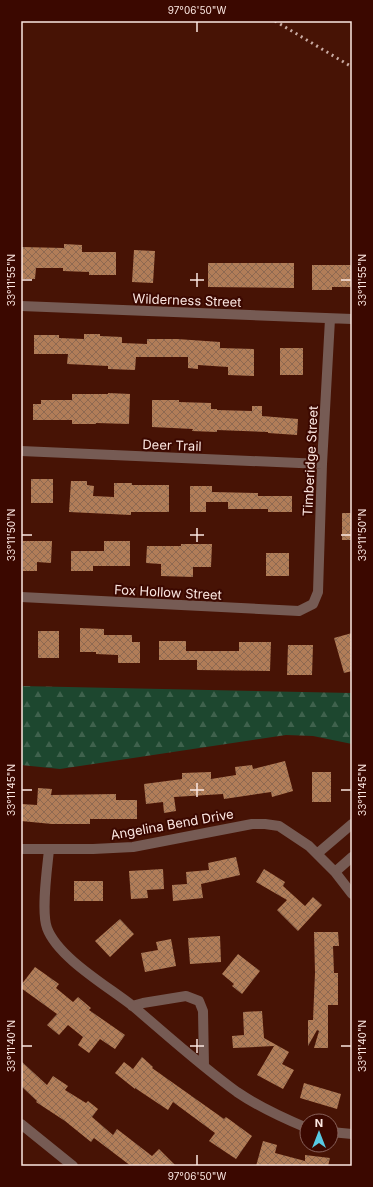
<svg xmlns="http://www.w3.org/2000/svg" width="373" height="1187" viewBox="0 0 373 1187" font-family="Inter,sans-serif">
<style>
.forest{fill:url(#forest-firs)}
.building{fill:url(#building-cross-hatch)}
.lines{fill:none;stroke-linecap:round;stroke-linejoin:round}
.minor{stroke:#765b54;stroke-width:10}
.rail{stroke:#c9aba3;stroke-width:3;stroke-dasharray:2 4;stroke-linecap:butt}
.ticks{fill:none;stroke:#fce7e1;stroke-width:1.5}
.labels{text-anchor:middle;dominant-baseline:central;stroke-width:4;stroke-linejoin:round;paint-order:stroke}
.street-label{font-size:13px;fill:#fce7e1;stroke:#3b0800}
.neatline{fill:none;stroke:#fce7e1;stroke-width:1.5}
.ticks-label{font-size:10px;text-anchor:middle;fill:#fce7e1}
</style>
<defs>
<pattern id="forest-firs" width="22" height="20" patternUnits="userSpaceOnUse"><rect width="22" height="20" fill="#1d472f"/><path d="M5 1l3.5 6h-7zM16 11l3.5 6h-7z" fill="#3f624d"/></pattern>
<pattern id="building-cross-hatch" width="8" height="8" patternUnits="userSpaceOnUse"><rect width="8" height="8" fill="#b17d58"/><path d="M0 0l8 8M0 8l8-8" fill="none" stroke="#8e6951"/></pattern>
</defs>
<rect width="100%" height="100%" fill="#471305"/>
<path class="forest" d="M 21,686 L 352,693 L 352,744 L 313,736 L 286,735 L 60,769 L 21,765 Z"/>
<path class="building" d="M 64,244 L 82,245 L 82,252 L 116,252 L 116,275 L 89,275 L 89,272 L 63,271 L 63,268 L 36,268 L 35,279 L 22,279 L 22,247 L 64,248 Z
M 134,250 L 155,251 L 153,283 L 132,282 Z
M 208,263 L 294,263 L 294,288 L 208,287 Z
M 312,265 L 352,265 L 352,287 L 332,287 L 332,290 L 312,290 Z
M 84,334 L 100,334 L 100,336 L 122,337 L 122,343 L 147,344 L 147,339 L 177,339 L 220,342 L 220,348 L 254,349 L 254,376 L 228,375 L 228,367 L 198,365 L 198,369 L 188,368 L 188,357 L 136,357 L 135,370 L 108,369 L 108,366 L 67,364 L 68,354 L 34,354 L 34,335 L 59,335 L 59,338 L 84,339 Z
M 280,348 L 303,348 L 303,375 L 280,375 Z
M 108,393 L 130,394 L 129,424 L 96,423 L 96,424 L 72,424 L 72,420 L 33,420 L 33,404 L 41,404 L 41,400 L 72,400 L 72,394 L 108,394 Z
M 152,400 L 179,400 L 179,402 L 211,403 L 211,409 L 217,409 L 217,410 L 252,411 L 252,406 L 262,406 L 262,416 L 298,419 L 297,435 L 268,433 L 268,432 L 217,430 L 217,432 L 192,431 L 193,429 L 152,427 Z
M 31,479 L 53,479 L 53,503 L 31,503 Z
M 71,481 L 87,481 L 87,485 L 94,486 L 93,496 L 114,497 L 114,483 L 132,483 L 132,485 L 169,485 L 169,512 L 131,512 L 131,515 L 69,512 Z
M 190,486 L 212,486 L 212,492 L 258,493 L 258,496 L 292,496 L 292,512 L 268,512 L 268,509 L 228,509 L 228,502 L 206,502 L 206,512 L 190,512 Z
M 342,513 L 352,513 L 352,540 L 342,540 Z
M 23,541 L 52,541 L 51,563 L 37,562 L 37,571 L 23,571 Z
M 104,541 L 130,541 L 130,566 L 93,566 L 93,571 L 71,571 L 71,551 L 104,551 Z
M 181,544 L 212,544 L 211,567 L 193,567 L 193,577 L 161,576 L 161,564 L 146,563 L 147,546 L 181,546 Z
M 266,553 L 289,553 L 289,576 L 266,576 Z
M 80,628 L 104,629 L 104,635 L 132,635 L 132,642 L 140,642 L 140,663 L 118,663 L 118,655 L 96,654 L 96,652 L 80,652 Z
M 38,631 L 59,631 L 59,658 L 38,658 Z
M 352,633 L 352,671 L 344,673 L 334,638 Z
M 159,641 L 186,641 L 186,651 L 239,651 L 239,642 L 271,642 L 270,671 L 197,670 L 197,660 L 159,660 Z
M 288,645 L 313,645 L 312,675 L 287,675 Z
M 285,761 L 293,791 L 272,797 L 271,792 L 224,799 L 223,794 L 174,797 L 176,811 L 164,813 L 163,802 L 146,804 L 144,784 L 182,779 L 182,773 L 211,772 L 211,779 L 236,775 L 235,767 L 252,765 L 253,769 Z
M 312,772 L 331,772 L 331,802 L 312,802 Z
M 38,788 L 52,789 L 51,795 L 116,794 L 116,800 L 137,800 L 137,819 L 90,819 L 90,824 L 52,824 L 21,821 L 21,804 L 37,805 Z
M 236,857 L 240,875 L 201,884 L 203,898 L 173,901 L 172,885 L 187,884 L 186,872 L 209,870 L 208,863 Z
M 163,869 L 164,889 L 147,890 L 148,898 L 131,899 L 129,871 Z
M 264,869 L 285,882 L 283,886 L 305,906 L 313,897 L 322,905 L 298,931 L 277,910 L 287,900 L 256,882 Z
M 74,881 L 103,881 L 103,901 L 74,901 Z
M 120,919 L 134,934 L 110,957 L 95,941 Z
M 314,932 L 338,932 L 339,946 L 333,946 L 334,973 L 338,973 L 338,1005 L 328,1005 L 328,1048 L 314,1048 L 319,1031 L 317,1030 L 308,1046 L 308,1020 L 313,1020 L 315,973 Z
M 220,936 L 221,962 L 190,964 L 188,938 Z
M 171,939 L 176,966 L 145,972 L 141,953 L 158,950 L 156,942 Z
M 238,954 L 260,971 L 242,994 L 232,986 L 234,984 L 222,974 Z
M 35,967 L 59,984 L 56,988 L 73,1002 L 78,997 L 91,1008 L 89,1010 L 125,1035 L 115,1049 L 100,1039 L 89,1053 L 78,1045 L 83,1037 L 68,1025 L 59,1035 L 47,1025 L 57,1014 L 21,988 L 21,985 Z
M 262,1011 L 264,1038 L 289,1052 L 282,1064 L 294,1070 L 283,1089 L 257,1075 L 274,1046 L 233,1048 L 232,1036 L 244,1035 L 243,1012 Z
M 142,1057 L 153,1067 L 152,1068 L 224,1119 L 226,1117 L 252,1136 L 236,1159 L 209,1141 L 215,1133 L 173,1102 L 168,1110 L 135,1088 L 135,1089 L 115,1073 L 124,1062 L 133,1069 Z
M 21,1061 L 47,1085 L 53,1076 L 68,1086 L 65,1090 L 86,1103 L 88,1101 L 98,1109 L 92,1117 L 113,1135 L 117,1129 L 152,1156 L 159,1149 L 176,1166 L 131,1166 L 94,1138 L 91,1142 L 65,1121 L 36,1102 L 37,1101 L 21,1086 Z
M 304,1083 L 341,1094 L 337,1109 L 300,1098 Z
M 263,1141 L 277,1145 L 275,1153 L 305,1161 L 305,1155 L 330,1158 L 328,1166 L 256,1166 Z"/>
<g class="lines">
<path class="minor" d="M 21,306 L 352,319
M 21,451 L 322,464
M 21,597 L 299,611 L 313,604 L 318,592 L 322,464 L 330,319
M 21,849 L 93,849 L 133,847 L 252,824 L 265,824 L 279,826 L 309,846 L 335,872 L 352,894
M 49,850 C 47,869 41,912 47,928 C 58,958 109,987 134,1007 C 168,1036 201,1066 237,1092 C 259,1107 283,1118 307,1128
M 318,853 L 352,824
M 335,872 L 352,857
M 132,1006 L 143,1003 L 186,996 L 199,1001 L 203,1011 L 204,1066
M 21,1124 L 73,1166
M 331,1132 L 352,1134"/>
<path class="rail" d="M 275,21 L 352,67"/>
</g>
<path class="ticks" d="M 197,22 L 197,32M 197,273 L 197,287M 22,280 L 32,280M 190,280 L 204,280M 341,280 L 351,280M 197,528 L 197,542M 22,535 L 32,535M 190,535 L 204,535M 341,535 L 351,535M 197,783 L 197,797M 22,790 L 32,790M 190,790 L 204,790M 341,790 L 351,790M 197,1039 L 197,1053M 22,1046 L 32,1046M 190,1046 L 204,1046M 341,1046 L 351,1046M 197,1155 L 197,1165"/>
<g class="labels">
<g class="street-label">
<text transform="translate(187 300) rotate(2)">Wilderness Street</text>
<text transform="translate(172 445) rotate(2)">Deer Trail</text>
<text transform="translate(310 461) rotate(-87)">Timberidge Street</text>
<text transform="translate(168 592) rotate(3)">Fox Hollow Street</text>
<text transform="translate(172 824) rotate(-10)">Angelina Bend Drive</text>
</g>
</g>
<rect width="373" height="1187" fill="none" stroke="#3b0800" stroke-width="44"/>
<g transform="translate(319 1133)"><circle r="19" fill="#3b0800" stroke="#88615a"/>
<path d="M0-3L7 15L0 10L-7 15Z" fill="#58c9e3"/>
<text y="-6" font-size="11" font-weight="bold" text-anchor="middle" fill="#fce7e1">N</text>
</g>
<rect x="22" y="22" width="329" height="1143" class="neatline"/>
<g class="ticks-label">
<text x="197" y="14">97°06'50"W</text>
<text transform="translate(11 280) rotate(-90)" y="4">33°11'55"N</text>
<text transform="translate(362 280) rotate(-90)" y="4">33°11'55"N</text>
<text transform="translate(11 535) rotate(-90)" y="4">33°11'50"N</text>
<text transform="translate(362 535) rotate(-90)" y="4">33°11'50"N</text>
<text transform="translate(11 790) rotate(-90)" y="4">33°11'45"N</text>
<text transform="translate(362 790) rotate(-90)" y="4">33°11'45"N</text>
<text transform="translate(11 1046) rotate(-90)" y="4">33°11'40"N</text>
<text transform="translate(362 1046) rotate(-90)" y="4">33°11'40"N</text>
<text x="197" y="1180">97°06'50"W</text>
</g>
</svg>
